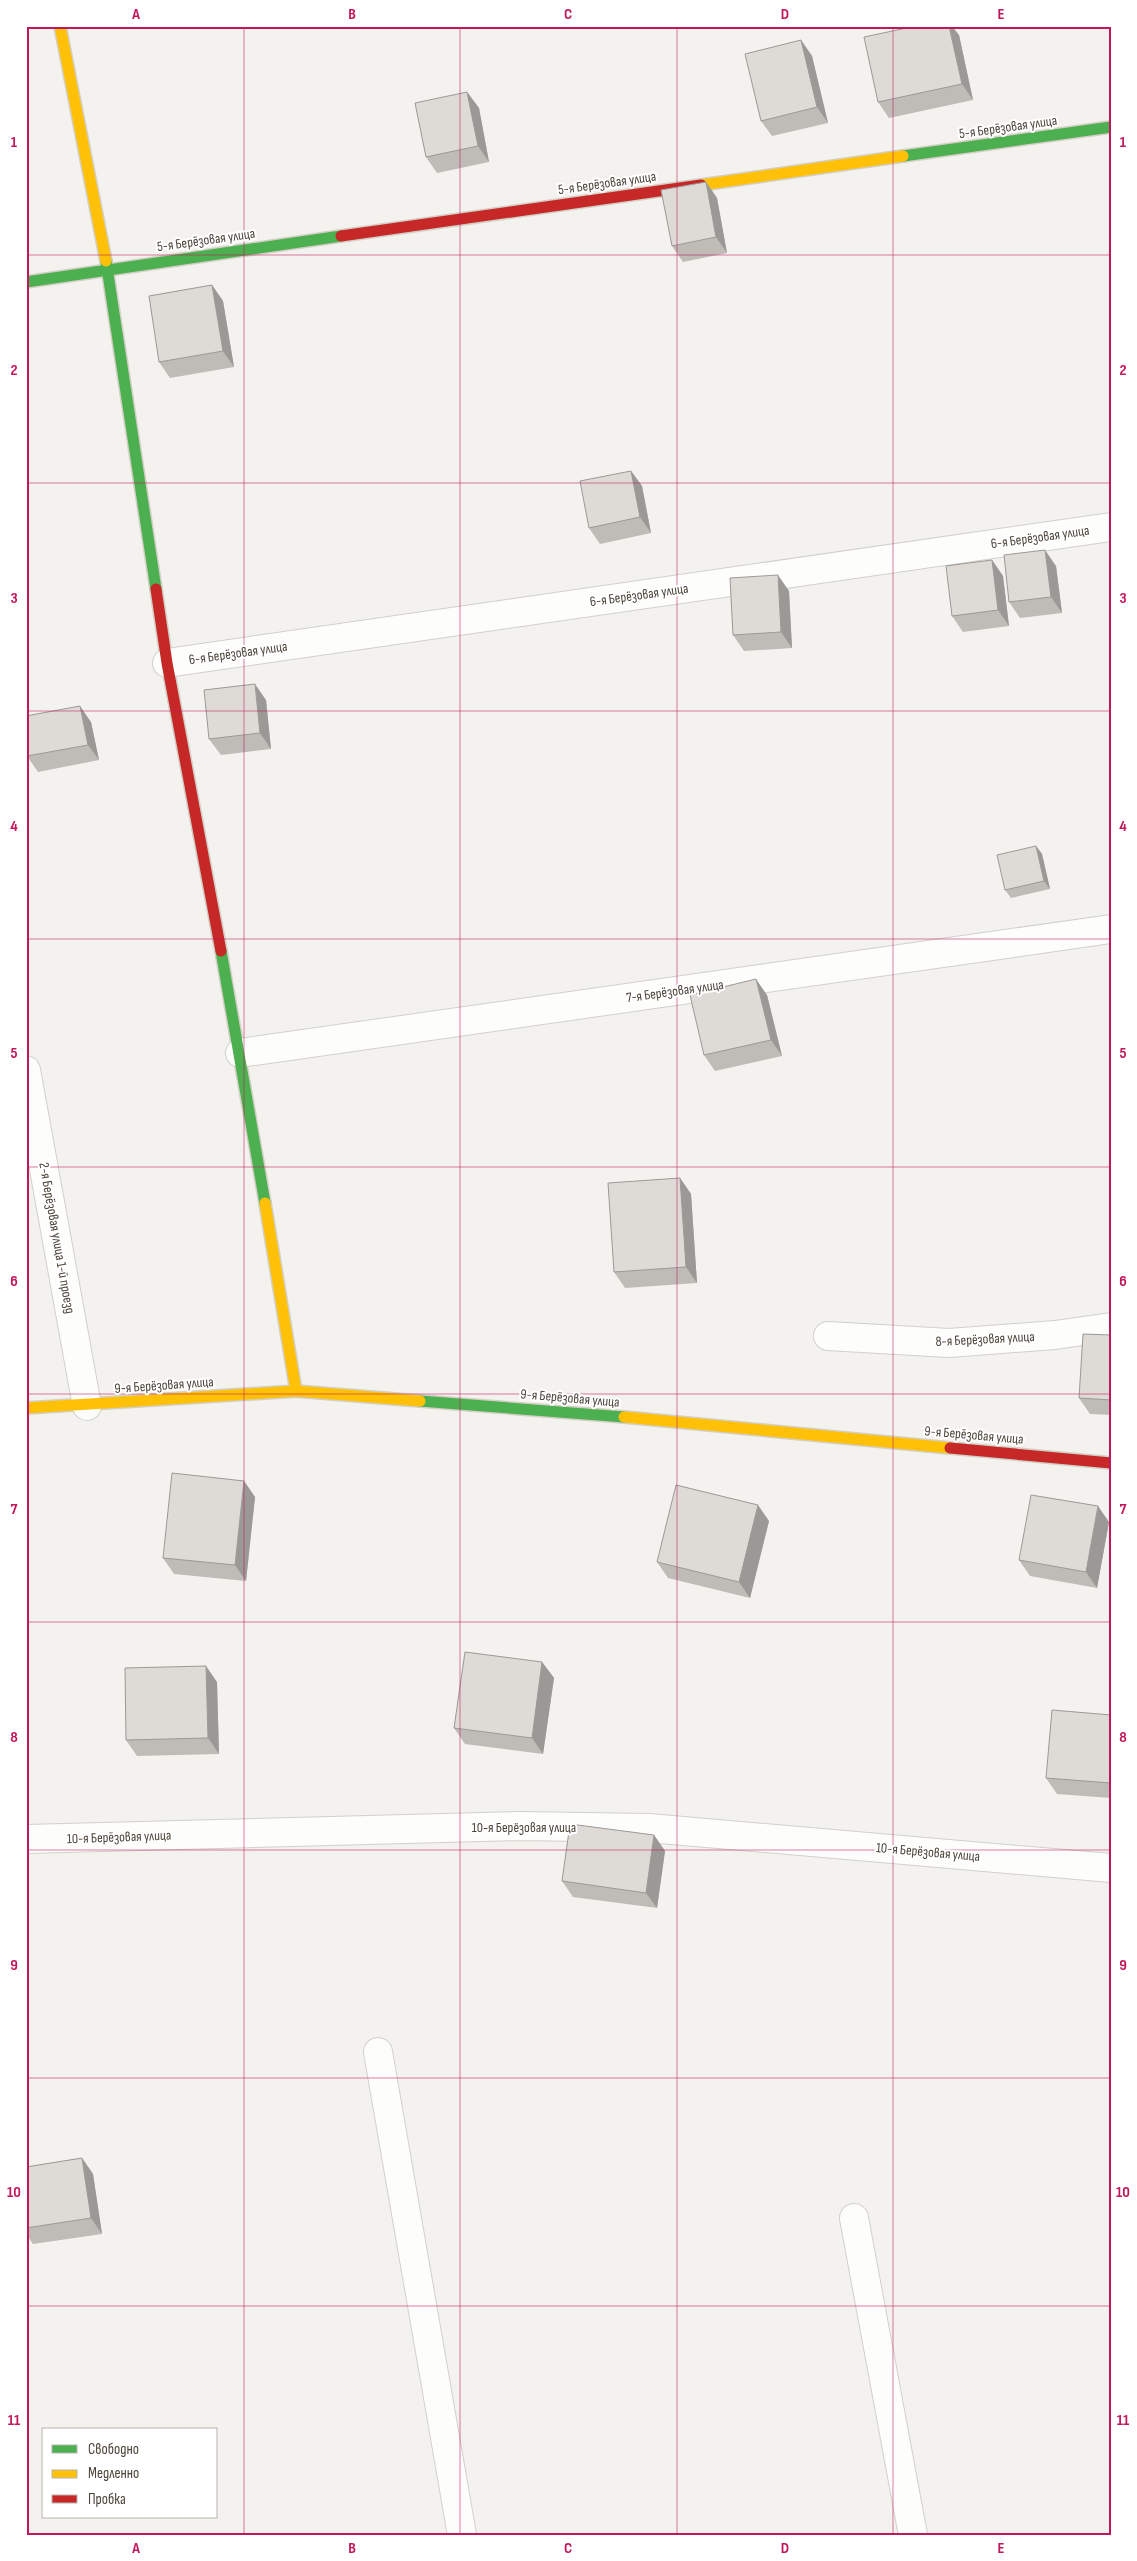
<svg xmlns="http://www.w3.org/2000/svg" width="1137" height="2561" viewBox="0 0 1137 2561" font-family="'Sofia Sans Condensed',sans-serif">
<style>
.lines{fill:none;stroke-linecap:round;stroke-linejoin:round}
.street-casing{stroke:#d2d0cb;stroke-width:30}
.fast-casing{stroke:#d3cfc5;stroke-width:14}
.slow-casing{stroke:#d3cfc5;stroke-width:14}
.jam-casing{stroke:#d3cfc5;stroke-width:14}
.street{stroke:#fdfdfc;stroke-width:28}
.fast{stroke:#4caf50;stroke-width:11}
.slow{stroke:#ffc107;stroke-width:11}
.jam{stroke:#c62828;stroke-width:11}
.wall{fill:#bfbcb8}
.shaded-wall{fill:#9b9996}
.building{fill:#dedbd6;stroke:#9b9996}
.grid{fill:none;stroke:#c2185b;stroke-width:1;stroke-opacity:0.55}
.labels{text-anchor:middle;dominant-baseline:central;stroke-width:4;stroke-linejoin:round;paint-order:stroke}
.street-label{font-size:14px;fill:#4b4439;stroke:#fff}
.neatline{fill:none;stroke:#c2185b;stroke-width:2}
.grid-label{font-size:16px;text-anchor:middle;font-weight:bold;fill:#c2185b}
</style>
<rect width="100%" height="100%" fill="#f4f2ee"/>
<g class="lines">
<defs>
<path id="street" d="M 167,663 L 1111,527
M 240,1053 L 1111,929
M 26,1070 L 87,1406
M 828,1336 L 949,1343 L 1055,1335 L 1111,1327
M 26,1839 L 519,1826 L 649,1828 L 1111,1868
M 378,2052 L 462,2535
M 854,2218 L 913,2535"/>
<path id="fast" d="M 903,156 L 1111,127
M 106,261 L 156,589
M 26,282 L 341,236
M 221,951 L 265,1203
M 420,1401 L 624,1417"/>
<path id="slow" d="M 60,26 L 106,261
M 701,185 L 903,156
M 265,1203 L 296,1391
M 26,1408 L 296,1391 L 420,1401
M 624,1417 L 950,1448"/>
<path id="jam" d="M 341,236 L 701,185
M 156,589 L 167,663 L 221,951
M 950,1448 L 1111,1463"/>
</defs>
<use href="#street" class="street-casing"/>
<use href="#fast" class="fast-casing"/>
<use href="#slow" class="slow-casing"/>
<use href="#jam" class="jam-casing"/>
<use href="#street" class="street"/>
<use href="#fast" class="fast"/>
<use href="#slow" class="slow"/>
<use href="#jam" class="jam"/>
</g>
<path class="wall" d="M 959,35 L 973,100 L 889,118 L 878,102 Z
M 801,40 L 812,56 L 828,123 L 772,136 L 761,121 Z
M 467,92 L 479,108 L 489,162 L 437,173 L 426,157 Z
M 706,182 L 717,198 L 727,253 L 683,262 L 672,246 Z
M 212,285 L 223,301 L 234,367 L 170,378 L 159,362 Z
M 631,471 L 642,486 L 651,533 L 600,544 L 589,528 Z
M 992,560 L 1003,576 L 1009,626 L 963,632 L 952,616 Z
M 1056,566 L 1062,613 L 1020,618 L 1009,602 Z
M 789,591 L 792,648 L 744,651 L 733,635 Z
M 266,700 L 271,749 L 221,755 L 209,739 Z
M 91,722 L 99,760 L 38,772 L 27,756 Z
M 1036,846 L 1042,854 L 1050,889 L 1011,898 L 1005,890 Z
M 767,995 L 782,1056 L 715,1071 L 704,1055 Z
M 680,1178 L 691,1194 L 697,1283 L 625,1288 L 614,1272 Z
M 1111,1335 L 1111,1415 L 1090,1414 L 1079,1398 Z
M 244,1481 L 255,1497 L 246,1581 L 174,1574 L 163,1558 Z
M 769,1521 L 750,1598 L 668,1578 L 657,1562 Z
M 1109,1522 L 1097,1588 L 1030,1576 L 1019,1560 Z
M 542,1662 L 554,1678 L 543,1754 L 465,1744 L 454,1728 Z
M 217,1682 L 219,1754 L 137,1756 L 126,1740 Z
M 1111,1715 L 1111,1798 L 1057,1794 L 1046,1778 Z
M 654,1835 L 665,1851 L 657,1908 L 573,1897 L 562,1881 Z
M 82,2158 L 93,2174 L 102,2234 L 33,2244 L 26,2234 L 26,2167 Z"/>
<path class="shaded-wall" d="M 949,26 L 952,26 L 959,35 L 973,100 L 962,84 Z
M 801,40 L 812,56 L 828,123 L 817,107 Z
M 467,92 L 479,108 L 489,162 L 478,146 Z
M 706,182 L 717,198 L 727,253 L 716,237 Z
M 212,285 L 223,301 L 234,367 L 223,351 Z
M 631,471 L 642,486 L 651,533 L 640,517 Z
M 1045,550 L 1056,566 L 1062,613 L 1051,597 Z
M 992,560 L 1003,576 L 1009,626 L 998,610 Z
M 778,575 L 789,591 L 792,648 L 781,632 Z
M 255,684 L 266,700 L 271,749 L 260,733 Z
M 80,706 L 91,722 L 99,760 L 88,745 Z
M 1036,846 L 1042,854 L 1050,889 L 1044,881 Z
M 756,979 L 767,995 L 782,1056 L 771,1040 Z
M 680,1178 L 691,1194 L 697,1283 L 686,1267 Z
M 244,1481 L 255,1497 L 246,1581 L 235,1565 Z
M 758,1505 L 769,1521 L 750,1598 L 739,1582 Z
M 1098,1506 L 1109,1522 L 1097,1588 L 1086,1572 Z
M 542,1662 L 554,1678 L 543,1754 L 532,1738 Z
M 206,1666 L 217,1682 L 219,1754 L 208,1738 Z
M 654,1835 L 665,1851 L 657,1908 L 646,1893 Z
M 82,2158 L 93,2174 L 102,2234 L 91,2218 Z"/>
<path class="building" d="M 916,26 L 949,26 L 962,84 L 878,102 L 864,37 Z
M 801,40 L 817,107 L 761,121 L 745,54 Z
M 467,92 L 478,146 L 426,157 L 415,103 Z
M 706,182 L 716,237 L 672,246 L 661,190 Z
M 212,285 L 223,351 L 159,362 L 149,296 Z
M 631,471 L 640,517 L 589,528 L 580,481 Z
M 1045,550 L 1051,597 L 1009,602 L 1004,555 Z
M 992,560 L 998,610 L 952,616 L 946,566 Z
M 778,575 L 781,632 L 733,635 L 730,578 Z
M 255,684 L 260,733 L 209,739 L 204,690 Z
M 80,706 L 88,745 L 27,756 L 26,750 L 26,716 Z
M 1036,846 L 1044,881 L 1005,890 L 997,855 Z
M 756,979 L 771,1040 L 704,1055 L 690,995 Z
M 680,1178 L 686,1267 L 614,1272 L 608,1183 Z
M 1083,1334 L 1111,1335 L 1111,1400 L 1079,1398 Z
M 172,1473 L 244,1481 L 235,1565 L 163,1558 Z
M 676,1485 L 758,1505 L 739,1582 L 657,1562 Z
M 1031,1495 L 1098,1506 L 1086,1572 L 1019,1560 Z
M 465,1652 L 542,1662 L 532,1738 L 454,1728 Z
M 206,1666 L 208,1738 L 126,1740 L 125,1668 Z
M 1052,1710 L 1111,1715 L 1111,1783 L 1046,1778 Z
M 570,1824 L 654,1835 L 646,1893 L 562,1881 Z
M 82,2158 L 91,2218 L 26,2228 L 26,2167 Z"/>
<path class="grid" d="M 244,26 L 244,2535M 460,26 L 460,2535M 677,26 L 677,2535M 893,26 L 893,2535M 26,255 L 1111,255M 26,483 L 1111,483M 26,711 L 1111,711M 26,939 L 1111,939M 26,1167 L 1111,1167M 26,1394 L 1111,1394M 26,1622 L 1111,1622M 26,1850 L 1111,1850M 26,2078 L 1111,2078M 26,2306 L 1111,2306"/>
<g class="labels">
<g class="street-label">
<text transform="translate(1008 127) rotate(-8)">5-я Берёзовая улица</text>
<text transform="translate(607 183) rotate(-8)">5-я Берёзовая улица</text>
<text transform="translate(206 240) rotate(-8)">5-я Берёзовая улица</text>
<text transform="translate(1040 537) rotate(-8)">6-я Берёзовая улица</text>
<text transform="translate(639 595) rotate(-8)">6-я Берёзовая улица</text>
<text transform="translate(238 653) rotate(-8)">6-я Берёзовая улица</text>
<text transform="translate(675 991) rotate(-8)">7-я Берёзовая улица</text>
<text transform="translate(57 1238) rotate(80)">2-я Берёзовая улица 1-й проезд</text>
<text transform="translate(985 1339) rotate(-3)">8-я Берёзовая улица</text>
<text transform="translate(164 1385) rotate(-4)">9-я Берёзовая улица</text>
<text transform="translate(570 1398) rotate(5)">9-я Берёзовая улица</text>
<text transform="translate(974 1435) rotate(5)">9-я Берёзовая улица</text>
<text x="524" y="1827">10-я Берёзовая улица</text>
<text transform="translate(119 1837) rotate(-2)">10-я Берёзовая улица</text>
<text transform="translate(928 1852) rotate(5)">10-я Берёзовая улица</text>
</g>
</g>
<rect width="1137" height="2561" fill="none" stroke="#ffffff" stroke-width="55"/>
<rect x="42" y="2428" width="175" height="90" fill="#ffffff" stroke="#b7b4b0"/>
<rect x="52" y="2445" width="25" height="8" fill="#4caf50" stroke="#b7b4b0"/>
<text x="88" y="2454" font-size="15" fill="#4b4439">Свободно</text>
<rect x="52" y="2470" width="25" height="8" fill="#ffc107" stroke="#b7b4b0"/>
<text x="88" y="2478" font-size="15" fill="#4b4439">Медленно</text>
<rect x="52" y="2495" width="25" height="8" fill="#c62828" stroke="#b7b4b0"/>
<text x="88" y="2504" font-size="15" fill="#4b4439">Пробка</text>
<rect x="28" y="28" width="1082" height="2506" class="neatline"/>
<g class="grid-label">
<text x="136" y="19">A</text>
<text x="352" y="19">B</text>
<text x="568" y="19">C</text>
<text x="785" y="19">D</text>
<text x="1001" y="19">E</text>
<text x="14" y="147">1</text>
<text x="1123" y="147">1</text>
<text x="14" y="375">2</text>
<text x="1123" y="375">2</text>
<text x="14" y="603">3</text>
<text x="1123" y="603">3</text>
<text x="14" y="831">4</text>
<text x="1123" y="831">4</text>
<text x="14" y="1058">5</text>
<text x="1123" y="1058">5</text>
<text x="14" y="1286">6</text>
<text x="1123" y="1286">6</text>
<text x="14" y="1514">7</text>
<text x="1123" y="1514">7</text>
<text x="14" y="1742">8</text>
<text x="1123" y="1742">8</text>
<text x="14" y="1970">9</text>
<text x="1123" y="1970">9</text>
<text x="14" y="2197">10</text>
<text x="1123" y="2197">10</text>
<text x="14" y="2425">11</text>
<text x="1123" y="2425">11</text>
<text x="136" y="2553">A</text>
<text x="352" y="2553">B</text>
<text x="568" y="2553">C</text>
<text x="785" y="2553">D</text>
<text x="1001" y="2553">E</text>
</g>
</svg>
